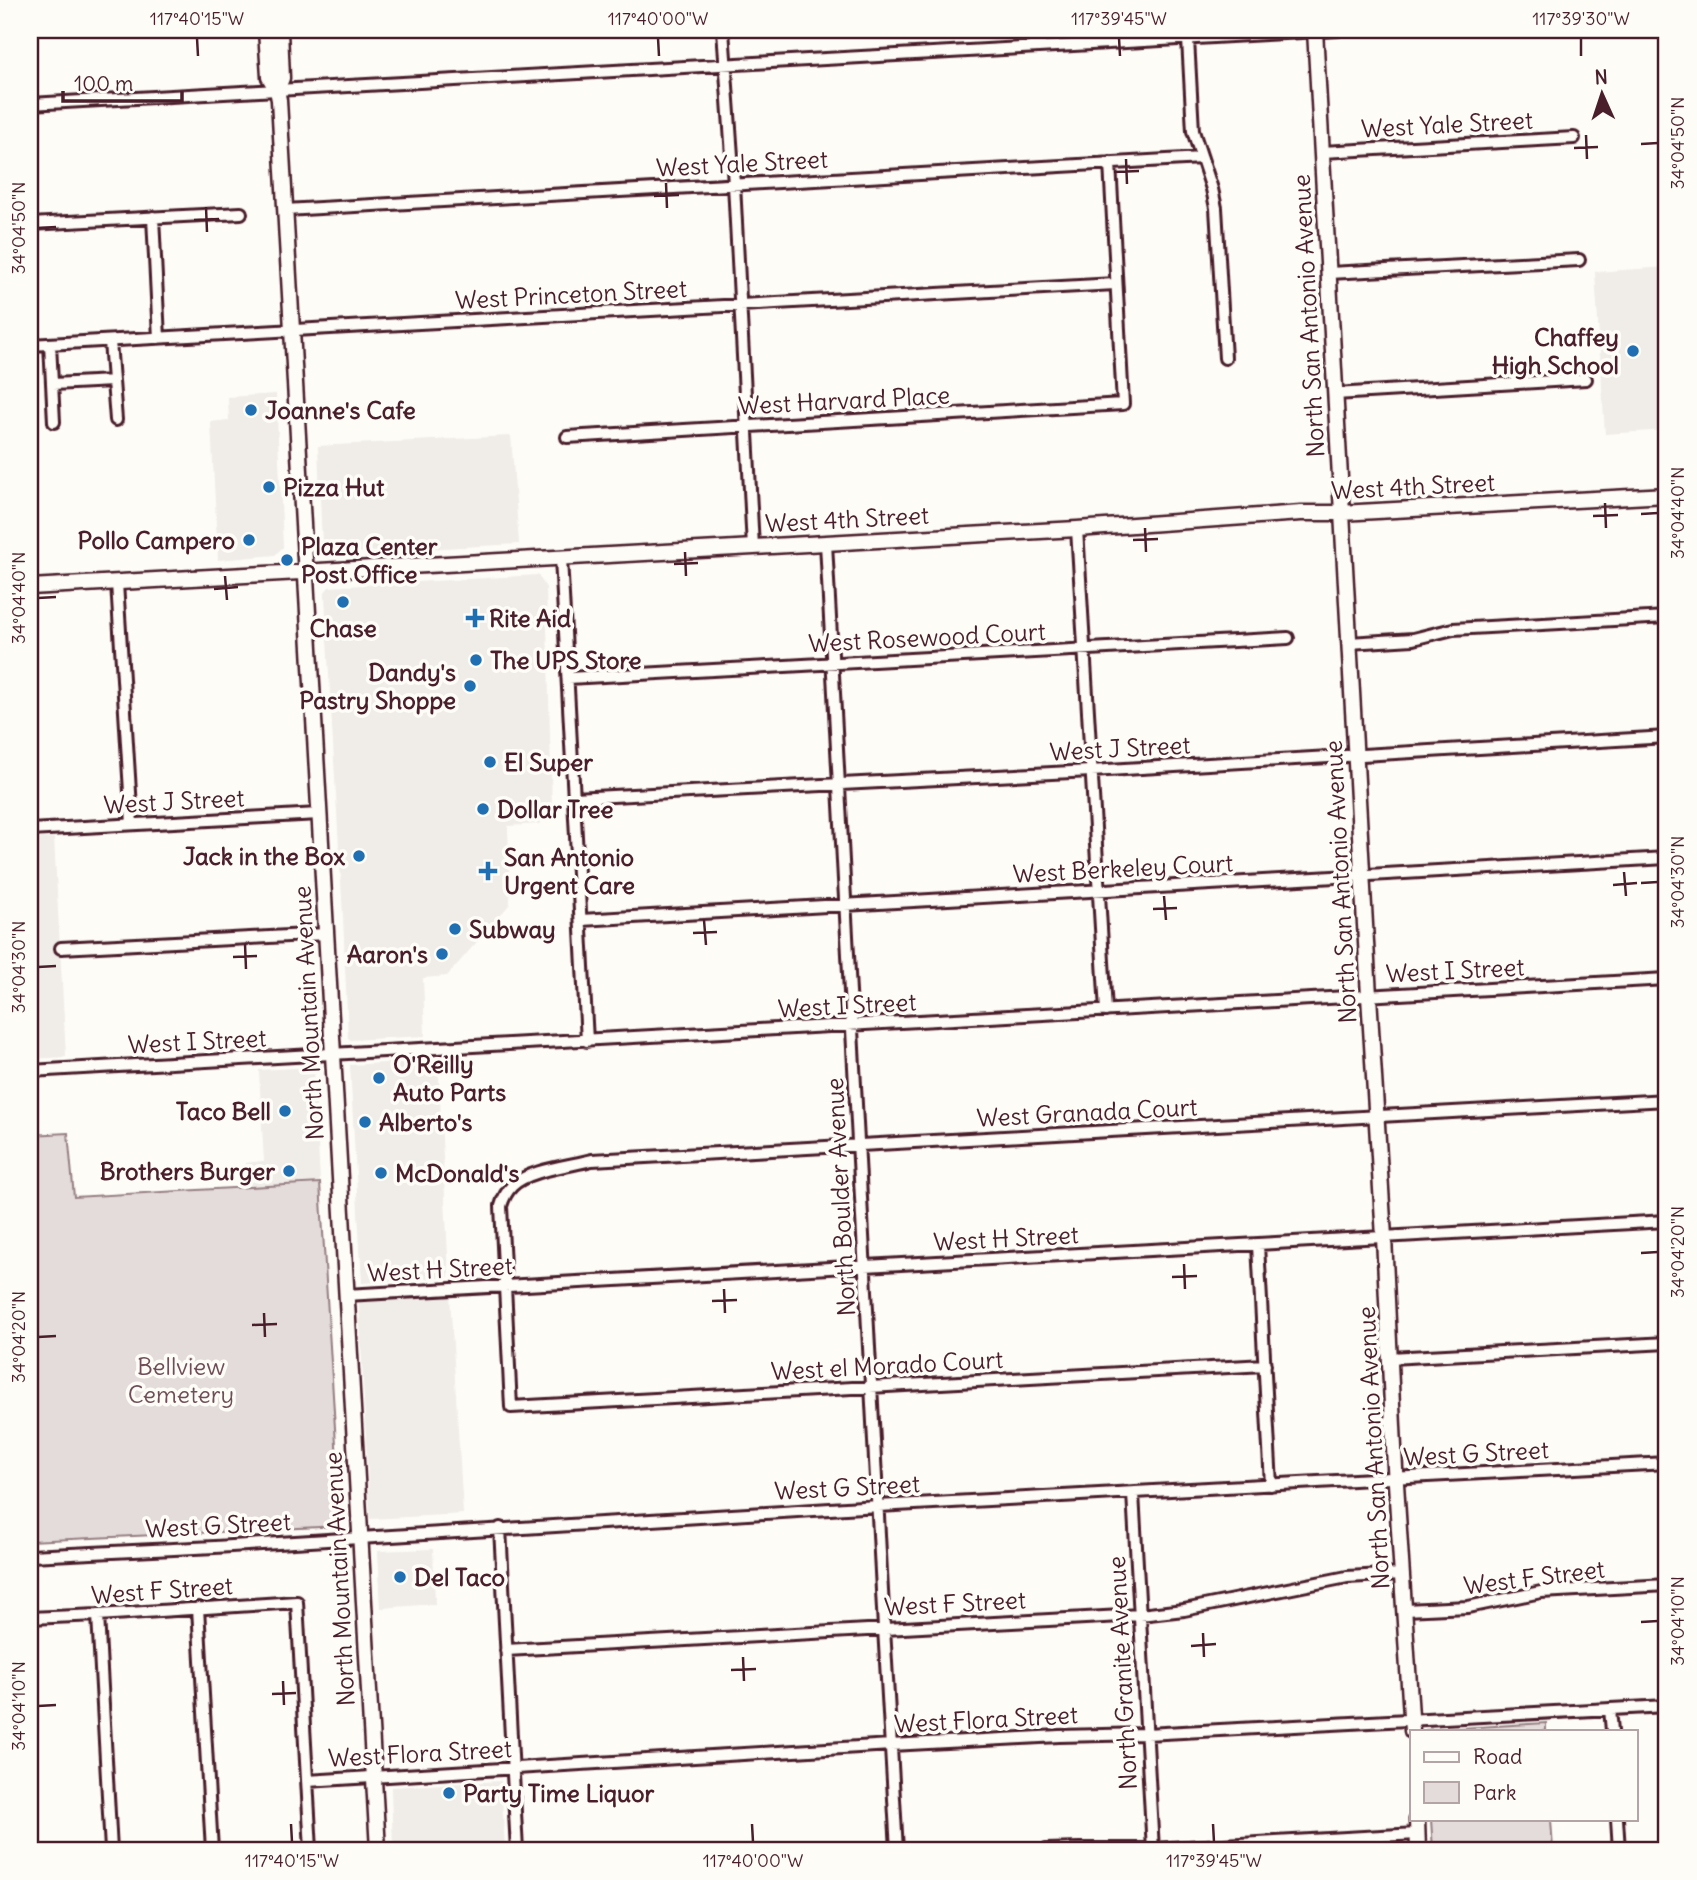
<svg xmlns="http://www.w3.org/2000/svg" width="1697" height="1880" viewBox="0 0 1697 1880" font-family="Delius,sans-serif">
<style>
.built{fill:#f0ece8}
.green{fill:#e3dcda;stroke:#967e82;stroke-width:2}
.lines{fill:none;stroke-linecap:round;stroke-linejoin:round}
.minor-casing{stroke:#4a1f2b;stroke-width:16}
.major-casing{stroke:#4a1f2b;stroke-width:19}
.minor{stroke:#fdfcf7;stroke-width:10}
.major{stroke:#fdfcf7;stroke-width:14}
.ticks{fill:none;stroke:#4a1f2b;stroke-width:2.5}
.poi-dot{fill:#1f6fb2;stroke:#fdfcf7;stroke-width:2.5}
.labels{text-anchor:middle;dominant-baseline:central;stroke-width:7;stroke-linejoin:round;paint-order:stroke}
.street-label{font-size:24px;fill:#4a1f2b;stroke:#fdfcf7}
.poi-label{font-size:24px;font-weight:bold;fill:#4a1f2b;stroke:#fdfcf7;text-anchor:start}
.park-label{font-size:24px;fill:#704e57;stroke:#fdfcf7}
.neatline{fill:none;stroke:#4a1f2b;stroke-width:2.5}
.ticks-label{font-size:18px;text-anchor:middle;fill:#4a1f2b}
</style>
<rect width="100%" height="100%" fill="#fdfcf7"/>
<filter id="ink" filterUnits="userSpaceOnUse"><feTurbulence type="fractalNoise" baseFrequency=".0143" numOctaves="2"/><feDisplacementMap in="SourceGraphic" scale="14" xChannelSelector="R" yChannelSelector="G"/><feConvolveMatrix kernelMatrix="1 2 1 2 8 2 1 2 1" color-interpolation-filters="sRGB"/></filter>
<g filter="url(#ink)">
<path class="built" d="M 1667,267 L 1667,430 L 1605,434 L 1595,272 Z
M 276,394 L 283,547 L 275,555 L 218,560 L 211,422 L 229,420 L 228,397 Z
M 511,436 L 519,544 L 330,554 L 322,545 L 318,446 Z
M 538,575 L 546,588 L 552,810 L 539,824 L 508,826 L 510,904 L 447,976 L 423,978 L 425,1036 L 351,1040 L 348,1038 L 343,915 L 327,640 L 325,592 L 329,587 Z
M 54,838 L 66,1057 L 30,1059 L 30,839 Z
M 438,1060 L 449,1277 L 362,1283 L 350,1065 Z
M 314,1067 L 320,1183 L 247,1187 L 246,1163 L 264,1161 L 259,1070 Z
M 450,1296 L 463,1514 L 370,1519 L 359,1302 Z
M 433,1549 L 435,1604 L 381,1608 L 378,1551 Z
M 501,1781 L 505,1850 L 393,1850 L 391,1787 Z"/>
<path class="green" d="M 68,1133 L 74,1197 L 320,1183 L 341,1526 L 30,1541 L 30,1135 Z
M 1546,1723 L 1546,1731 L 1426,1731 L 1426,1730 Z
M 1431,1819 L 1551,1819 L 1553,1850 L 1433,1850 Z"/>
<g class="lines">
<defs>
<path id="minor" d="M 723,30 L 734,184 L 753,547
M 1033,30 L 1034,46
M 1188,39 L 1193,131 L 1212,189 L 1216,208 L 1225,358
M 30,104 L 1338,30
M 1322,152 L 1574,138
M 285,210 L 1202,158
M 153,217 L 159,338
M 30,224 L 241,213
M 1329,273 L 1579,260
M 50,344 L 54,422
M 30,345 L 1115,284
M 113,381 L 116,420
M 53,384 L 113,381 L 110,341
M 1335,394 L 1586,379
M 567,437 L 1123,404 L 1110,163
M 1077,529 L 1106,1011
M 826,543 L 884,1628 L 897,1850
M 561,558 L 587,1041
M 117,583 L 132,824
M 1349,643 L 1413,639 L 1453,629 L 1667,617
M 568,678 L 1288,638
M 574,798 L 1091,771 L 1667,737
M 30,830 L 319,814
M 581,920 L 1667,858
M 61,948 L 326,934
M 30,1071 L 1667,979
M 1258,1245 L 1271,1485
M 346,1295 L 1667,1221
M 1390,1358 L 1667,1343
M 1265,1365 L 511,1407 L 501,1206 C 503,1199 506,1192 512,1186 C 528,1170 569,1166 592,1160 L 1667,1100
M 1133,1493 L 1153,1850
M 500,1528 L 517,1850
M 30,1556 L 215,1547 L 878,1506 L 1667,1463
M 198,1608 L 212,1850
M 1405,1610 L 1468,1607 L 1541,1592 L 1667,1585
M 98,1615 L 111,1850
M 30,1618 L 98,1615 L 297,1602 L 311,1850
M 506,1650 L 1140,1615 L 1184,1610 L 1347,1577 L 1402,1574
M 1610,1709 L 1612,1731
M 307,1781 L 891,1745 L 1059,1736 L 1146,1734 L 1667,1706
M 1617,1819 L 1619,1850
M 1046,1850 L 1079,1849 L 1153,1849 L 1417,1834"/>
<path id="major" d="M 266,30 L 269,77 L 277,90 L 279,100 L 378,1850
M 1315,30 L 1369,996 L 1384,1237 L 1395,1468 L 1412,1731
M 277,90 L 282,78 L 280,30
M 30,587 L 1077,529 L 1301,513 L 1341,513 L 1667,495
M 1417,1819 L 1418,1850"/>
</defs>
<use href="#minor" class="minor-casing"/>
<use href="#major" class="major-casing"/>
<use href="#minor" class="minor"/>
<use href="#major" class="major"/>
</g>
</g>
<path class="ticks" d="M 197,38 L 198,56M 658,38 L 659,56M 1119,38 L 1120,56M 1581,38 L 1581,56M 1586,135 L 1587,159M 1641,144 L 1658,143M 1574,148 L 1598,147M 1126,159 L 1127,184M 1114,172 L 1139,171M 666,183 L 667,208M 654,196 L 679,195M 206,207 L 207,232M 194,220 L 219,219M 38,228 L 56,227M 1605,503 L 1606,528M 1641,514 L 1658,513M 1593,516 L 1618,515M 1145,528 L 1146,552M 1133,540 L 1158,539M 685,552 L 686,576M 674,564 L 698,563M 225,576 L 227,600M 214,589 L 238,587M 38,598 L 56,597M 1624,872 L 1626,896M 1641,883 L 1658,882M 1613,885 L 1637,883M 1164,896 L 1166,920M 1153,909 L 1177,908M 704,920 L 706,945M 693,933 L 717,932M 245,944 L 246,969M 233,957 L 257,956M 38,967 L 56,966M 1641,1253 L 1658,1252M 1184,1264 L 1185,1289M 1172,1277 L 1197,1276M 724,1289 L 725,1313M 712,1301 L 737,1300M 264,1313 L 265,1337M 252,1325 L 277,1324M 38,1337 L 56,1336M 1641,1622 L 1658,1621M 1203,1633 L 1204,1657M 1191,1646 L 1216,1644M 743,1657 L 744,1681M 731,1670 L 756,1669M 283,1681 L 284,1705M 272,1694 L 296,1693M 38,1706 L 56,1705M 291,1824 L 292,1842M 752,1824 L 753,1842M 1213,1824 L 1214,1842"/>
<g class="poi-dot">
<circle cx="1633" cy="351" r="7"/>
<circle cx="251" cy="410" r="7"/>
<circle cx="269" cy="487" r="7"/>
<circle cx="249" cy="540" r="7"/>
<circle cx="287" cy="560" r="7"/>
<circle cx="343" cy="602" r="7"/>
<path d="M471.5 607.5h7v7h7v7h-7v7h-7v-7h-7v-7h7z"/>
<circle cx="476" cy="660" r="7"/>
<circle cx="470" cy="686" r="7"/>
<circle cx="490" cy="762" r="7"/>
<circle cx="483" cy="809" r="7"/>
<circle cx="359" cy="856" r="7"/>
<path d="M484.5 860.5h7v7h7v7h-7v7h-7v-7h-7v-7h7z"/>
<circle cx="455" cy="929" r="7"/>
<circle cx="442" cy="954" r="7"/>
<circle cx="379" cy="1078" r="7"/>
<circle cx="285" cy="1111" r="7"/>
<circle cx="365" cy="1122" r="7"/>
<circle cx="289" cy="1171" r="7"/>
<circle cx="381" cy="1173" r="7"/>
<circle cx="400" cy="1577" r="7"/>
<circle cx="449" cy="1793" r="7"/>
</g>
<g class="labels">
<g class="street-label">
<text transform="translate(1447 124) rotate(-3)">West Yale Street</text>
<text transform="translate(742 163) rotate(-3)">West Yale Street</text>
<text transform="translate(571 294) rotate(-3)">West Princeton Street</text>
<text transform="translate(1308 316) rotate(-93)">North San Antonio Avenue</text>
<text transform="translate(844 400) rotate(-3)">West Harvard Place</text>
<text transform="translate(1413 486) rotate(-3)">West 4th Street</text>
<text transform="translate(847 519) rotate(-3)">West 4th Street</text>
<text transform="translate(927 637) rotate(-3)">West Rosewood Court</text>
<text transform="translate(1120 748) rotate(-3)">West J Street</text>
<text transform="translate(174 801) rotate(-3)">West J Street</text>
<text transform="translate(1123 868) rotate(-3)">West Berkeley Court</text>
<text transform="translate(1340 882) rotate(-93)">North San Antonio Avenue</text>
<text transform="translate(1455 970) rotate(-3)">West I Street</text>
<text transform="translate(847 1005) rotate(-3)">West I Street</text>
<text transform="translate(308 1013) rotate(-93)">North Mountain Avenue</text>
<text transform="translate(197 1041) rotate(-3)">West I Street</text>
<text transform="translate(1087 1112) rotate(-3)">West Granada Court</text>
<text transform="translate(840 1197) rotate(-93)">North Boulder Avenue</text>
<text transform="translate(1006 1238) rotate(-3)">West H Street</text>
<text transform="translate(440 1269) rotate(-3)">West H Street</text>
<text transform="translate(887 1365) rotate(-3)">West el Morado Court</text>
<text transform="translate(1373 1448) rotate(-93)">North San Antonio Avenue</text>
<text transform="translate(1476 1453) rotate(-3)">West G Street</text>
<text transform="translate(847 1487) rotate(-3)">West G Street</text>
<text transform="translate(218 1525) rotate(-3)">West G Street</text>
<text transform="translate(1534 1577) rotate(-7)">West F Street</text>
<text transform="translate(339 1579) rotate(-93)">North Mountain Avenue</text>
<text transform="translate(162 1590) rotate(-4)">West F Street</text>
<text transform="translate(955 1603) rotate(-3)">West F Street</text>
<text transform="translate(1122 1673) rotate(-93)">North Granite Avenue</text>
<text transform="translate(986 1719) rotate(-3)">West Flora Street</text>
<text transform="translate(420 1753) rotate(-3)">West Flora Street</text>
</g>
<g class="poi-label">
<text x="1619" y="337" text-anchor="end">Chaffey<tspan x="1619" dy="28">High School</tspan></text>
<text x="265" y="410">Joanne's Cafe</text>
<text x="283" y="487">Pizza Hut</text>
<text x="235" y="540" text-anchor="end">Pollo Campero</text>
<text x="301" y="546">Plaza Center<tspan x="301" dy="28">Post Office</tspan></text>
<text x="489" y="618">Rite Aid</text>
<text x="343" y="628" text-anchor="middle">Chase</text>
<text x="490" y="660">The UPS Store</text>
<text x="456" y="672" text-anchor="end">Dandy's<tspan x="456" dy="28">Pastry Shoppe</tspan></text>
<text x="504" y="762">El Super</text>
<text x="497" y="809">Dollar Tree</text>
<text x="345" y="856" text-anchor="end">Jack in the Box</text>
<text x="504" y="857">San Antonio<tspan x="504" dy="28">Urgent Care</tspan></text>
<text x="469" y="929">Subway</text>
<text x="428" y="954" text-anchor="end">Aaron's</text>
<text x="393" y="1064">O'Reilly<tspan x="393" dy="28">Auto Parts</tspan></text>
<text x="271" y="1111" text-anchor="end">Taco Bell</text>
<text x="379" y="1122">Alberto's</text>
<text x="275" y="1171" text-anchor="end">Brothers Burger</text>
<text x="395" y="1173">McDonald's</text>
<text x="414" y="1577">Del Taco</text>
<text x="463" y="1793">Party Time Liquor</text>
</g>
<g class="park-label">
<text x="181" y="1366">Bellview<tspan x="181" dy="28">Cemetery</tspan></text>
</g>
</g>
<rect width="1697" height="1880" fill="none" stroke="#fdfcf7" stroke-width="77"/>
<rect x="1410" y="1730" width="228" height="91" fill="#fdfcf7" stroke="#b5a4a5" stroke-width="2"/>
<rect x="1424" y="1752" width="35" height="10" fill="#fdfcf7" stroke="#b5a4a5" stroke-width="2"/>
<text x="1473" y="1764" font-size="21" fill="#4a1f2b">Road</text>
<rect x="1424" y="1782" width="35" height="21" fill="#e3dcda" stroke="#b5a4a5" stroke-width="2"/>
<text x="1473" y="1800" font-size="21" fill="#4a1f2b">Park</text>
<g transform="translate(1602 94) rotate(357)" stroke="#fdfcf7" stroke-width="5" paint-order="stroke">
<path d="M0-5L12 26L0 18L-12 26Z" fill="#4a1f2b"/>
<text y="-10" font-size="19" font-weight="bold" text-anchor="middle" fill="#4a1f2b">N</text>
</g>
<path d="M63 91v10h119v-10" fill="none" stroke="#4a1f2b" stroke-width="3.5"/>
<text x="74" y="91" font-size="21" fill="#4a1f2b" stroke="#fdfcf7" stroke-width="5" paint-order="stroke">100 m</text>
<rect x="38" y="38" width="1620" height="1804" class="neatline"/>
<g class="ticks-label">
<text x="197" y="25">117°40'15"W</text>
<text x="658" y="25">117°40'00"W</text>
<text x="1119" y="25">117°39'45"W</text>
<text x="1581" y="25">117°39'30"W</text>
<text transform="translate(1678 143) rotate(-90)" y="6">34°04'50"N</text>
<text transform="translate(19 228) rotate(-90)" y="6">34°04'50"N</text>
<text transform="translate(1678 513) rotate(-90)" y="6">34°04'40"N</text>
<text transform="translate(19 598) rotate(-90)" y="6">34°04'40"N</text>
<text transform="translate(1678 882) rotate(-90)" y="6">34°04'30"N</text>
<text transform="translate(19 967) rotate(-90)" y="6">34°04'30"N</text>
<text transform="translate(1678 1252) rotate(-90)" y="6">34°04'20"N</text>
<text transform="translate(19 1337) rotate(-90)" y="6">34°04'20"N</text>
<text transform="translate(1678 1621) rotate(-90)" y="6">34°04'10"N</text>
<text transform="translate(19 1706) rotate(-90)" y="6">34°04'10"N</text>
<text x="292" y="1867">117°40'15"W</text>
<text x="753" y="1867">117°40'00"W</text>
<text x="1214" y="1867">117°39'45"W</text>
</g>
</svg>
